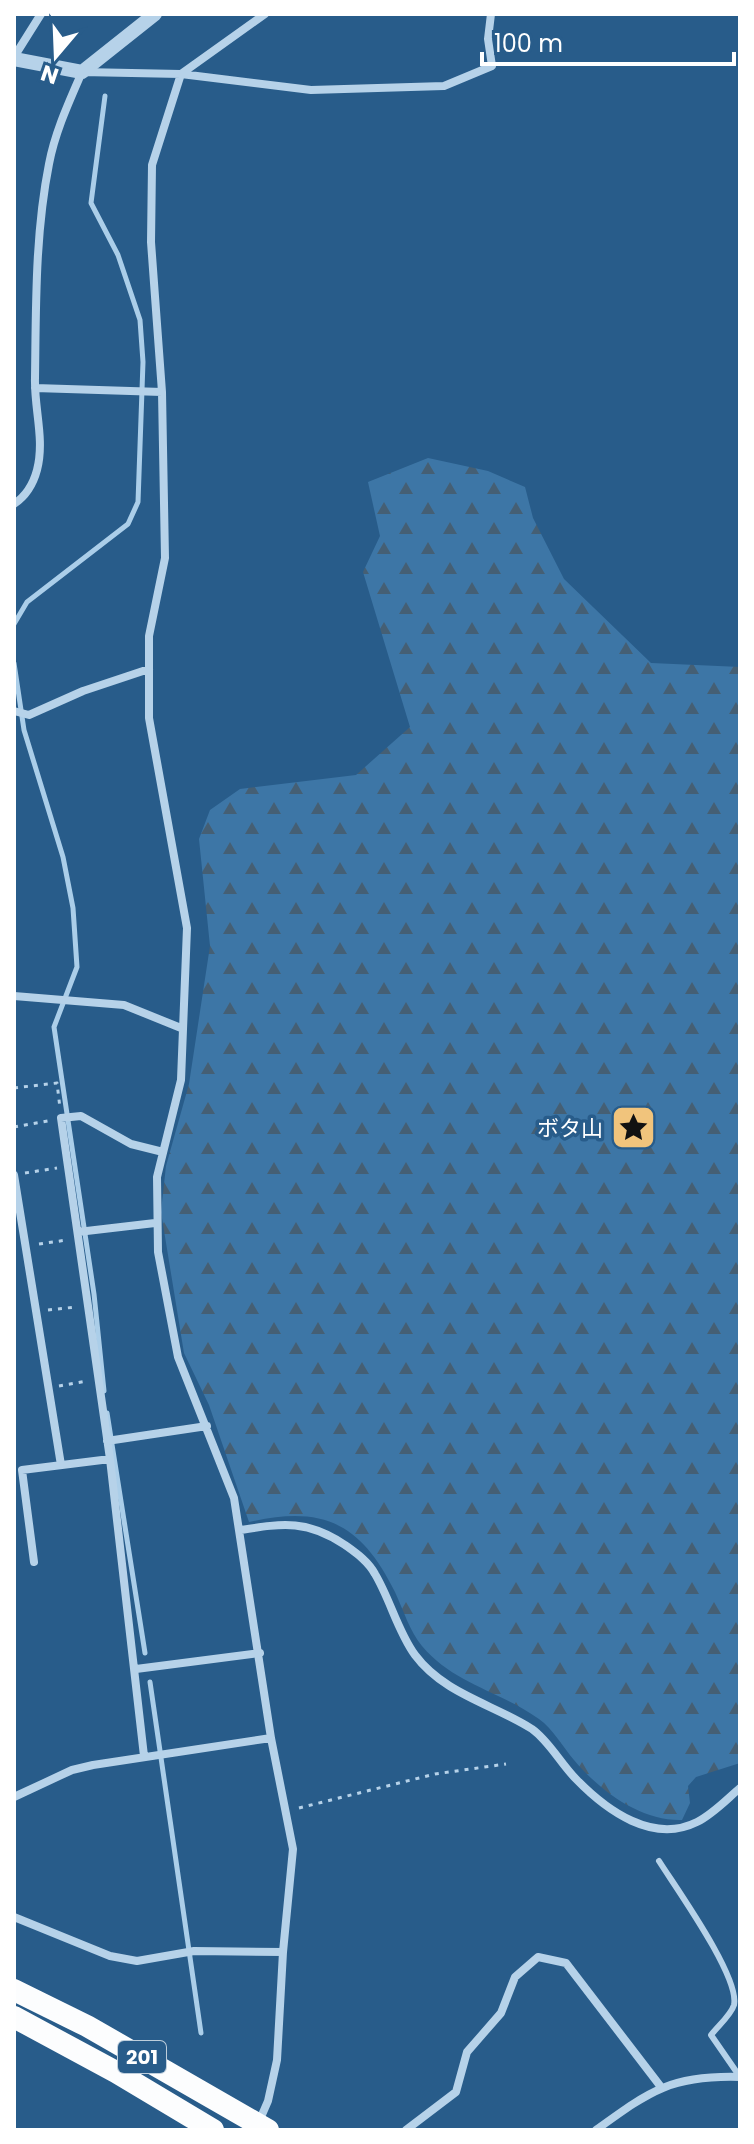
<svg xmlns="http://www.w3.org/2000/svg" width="754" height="2144" viewBox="0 0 754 2144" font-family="Poppins,'Noto Sans JP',sans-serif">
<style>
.forest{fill:url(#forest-firs)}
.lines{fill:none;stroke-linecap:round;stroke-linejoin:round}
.stream{stroke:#abcee9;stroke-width:5}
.path{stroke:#b6d2e9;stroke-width:3;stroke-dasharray:4 6;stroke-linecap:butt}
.service{stroke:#b6d2e9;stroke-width:6}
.minor{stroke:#b6d2e9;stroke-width:8}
.tertiary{stroke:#b6d2e9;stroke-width:14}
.trunk{stroke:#fcfdfe;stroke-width:22}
.labels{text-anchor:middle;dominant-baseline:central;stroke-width:7;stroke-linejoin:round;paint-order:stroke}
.shield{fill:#285c8a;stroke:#becedc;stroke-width:2}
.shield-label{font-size:20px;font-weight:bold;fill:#fff}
.poi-label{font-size:22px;fill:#fff;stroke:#285c8a;text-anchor:end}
</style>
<defs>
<pattern id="forest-firs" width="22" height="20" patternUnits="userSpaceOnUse" patternTransform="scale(2)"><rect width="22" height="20" fill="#3d76a6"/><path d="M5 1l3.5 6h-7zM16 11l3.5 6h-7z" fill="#455f74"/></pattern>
</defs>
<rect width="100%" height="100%" fill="#285c8a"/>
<path class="forest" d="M 428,458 L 488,471 L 525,487 L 533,518 L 564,579 L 651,663 L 740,667 L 740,1763 L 696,1777 L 688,1786 L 690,1803 L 682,1820 C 641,1821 601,1792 574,1760 C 563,1747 553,1729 539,1719 C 500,1691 454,1684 422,1646 C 410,1632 403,1609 395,1592 C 361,1523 323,1505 249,1522 L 209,1405 L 184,1353 L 161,1212 L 166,1166 L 189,1084 L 210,946 L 199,839 L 210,810 L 240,789 L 356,775 L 410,727 L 363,572 L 380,536 L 368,482 Z"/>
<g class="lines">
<path class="stream" d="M 14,624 L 27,602 L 128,524 L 138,502 L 143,362 L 140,320 L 118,255 L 91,203 L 105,96
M 14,663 L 24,730 L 63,857 L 73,908 L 77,967 L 54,1027 L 94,1294 L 104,1391
M 107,1413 L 145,1653
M 150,1682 L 201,2033"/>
<path class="path" d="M 14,1088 L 57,1083 L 60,1108
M 14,1127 L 48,1121
M 25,1173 L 57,1168
M 39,1244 L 67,1240
M 48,1310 L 76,1307
M 59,1386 L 87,1381
M 299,1808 L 435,1774 L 506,1764"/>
<path class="service" d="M 659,1861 C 676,1888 740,1977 734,2005 C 731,2015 718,2026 711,2035 L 740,2077"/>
<path class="minor" d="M 14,57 L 41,14
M 35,388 L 162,392
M 14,504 C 26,496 33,485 37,470 C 45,439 34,409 35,378 C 36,308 35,234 49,164 C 55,132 69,102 82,72 L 181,74 L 311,90 L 444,86 L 492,66 L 488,39 L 491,14
M 14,711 L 29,715 L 83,691 L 149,669
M 14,996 L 124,1005 L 181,1028
M 14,1175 L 61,1465
M 78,1232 L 155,1223
M 107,1441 L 207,1426
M 241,1530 C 284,1523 308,1520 345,1545 C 356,1553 368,1561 375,1574 C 390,1599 398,1632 415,1655 C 444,1694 493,1704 532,1729 C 549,1741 561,1764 576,1779 C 607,1811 653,1844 697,1822 C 713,1814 727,1799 740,1788
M 34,1562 L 22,1470 L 110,1459
M 136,1669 L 260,1653
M 144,1756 L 110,1459 L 61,1118 L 81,1116 L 131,1144 L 163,1152
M 14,1797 L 72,1770 L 93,1765 L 271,1738
M 14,1917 L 110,1956 L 137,1961 L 194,1951 L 283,1952
M 258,2124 L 268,2101 L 277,2060 L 283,1952 L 293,1849 L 271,1738 L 234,1498 L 178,1357 L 158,1252 L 157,1177 L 181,1080 L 187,928 L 149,718 L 149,636 L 165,558 L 162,392 L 151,242 L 152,165 L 181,74 L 265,14
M 406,2130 L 456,2092 L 467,2052 L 501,2013 L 515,1977 L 538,1957 L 566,1963 L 661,2087
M 596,2130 C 650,2091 671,2075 740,2077"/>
<path class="tertiary" d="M 14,59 L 82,72 L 155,14"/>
<path class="trunk" d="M 14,1990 L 87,2026 L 268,2130
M 14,2017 L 116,2072 L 213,2130"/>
</g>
<defs>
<symbol id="sight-square" viewBox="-11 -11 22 22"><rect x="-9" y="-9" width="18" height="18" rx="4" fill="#f1c47c" stroke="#285c8a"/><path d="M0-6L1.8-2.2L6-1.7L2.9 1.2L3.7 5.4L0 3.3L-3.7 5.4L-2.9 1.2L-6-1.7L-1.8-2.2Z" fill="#111"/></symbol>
</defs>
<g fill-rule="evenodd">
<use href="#sight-square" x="608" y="1102" width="51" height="51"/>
</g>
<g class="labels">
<rect class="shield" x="118" y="2041" width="48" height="32" rx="6"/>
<g class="shield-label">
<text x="142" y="2057">201</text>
</g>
<g class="poi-label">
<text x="603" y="1128">ボタ山</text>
</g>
</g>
<rect width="754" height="2144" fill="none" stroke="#ffffff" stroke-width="32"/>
<g transform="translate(56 56) rotate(199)" stroke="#285c8a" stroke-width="6" paint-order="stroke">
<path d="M0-6L14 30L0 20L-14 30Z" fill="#ffffff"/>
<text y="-12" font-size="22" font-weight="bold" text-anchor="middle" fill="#ffffff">N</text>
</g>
<path d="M482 52v12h252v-12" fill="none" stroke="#ffffff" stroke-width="4"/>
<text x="494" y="52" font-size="24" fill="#ffffff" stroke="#285c8a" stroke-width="6" paint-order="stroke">100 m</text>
</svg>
